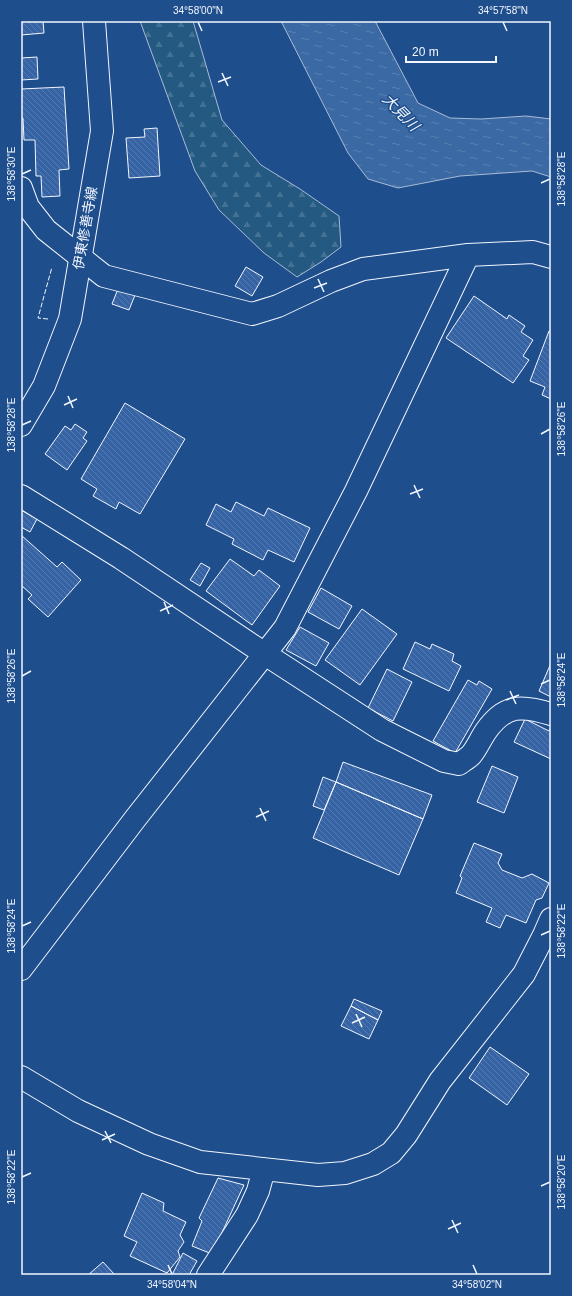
<svg xmlns="http://www.w3.org/2000/svg" width="572" height="1296" viewBox="0 0 572 1296" font-family="Arial,'Noto Sans JP',sans-serif">
<style>
.forest{fill:url(#forest-firs);stroke:#a8bbd7}
.water{fill:url(#water-ripples);stroke:#a8bbd7}
.building{fill:url(#building-back-hatch);stroke:#f2f6ff}
.lines{fill:none;stroke-linecap:round;stroke-linejoin:round}
.street-casing{stroke:#f2f6ff;stroke-width:24}
.primary-casing{stroke:#f2f6ff;stroke-width:24}
.street{stroke:#1f4e8c;stroke-width:22}
.primary{stroke:#1f4e8c;stroke-width:22}
.fence{stroke:#f2f6ff;stroke-width:1;stroke-dasharray:5 2;stroke-linecap:butt}
.ticks{fill:none;stroke:#f2f6ff;stroke-width:1.5}
.labels{text-anchor:middle;dominant-baseline:central;stroke-width:3;stroke-linejoin:round;paint-order:stroke}
.street-label{font-size:14px;fill:#f2f6ff;stroke:#1f4e8c}
.water-label{font-size:15px;font-style:italic;fill:#f2f6ff;stroke:#1f4e8c}
.neatline{fill:none;stroke:#f2f6ff;stroke-width:1.5}
.ticks-label{font-size:10px;text-anchor:middle;fill:#f2f6ff}
</style>
<defs>
<pattern id="forest-firs" width="22" height="20" patternUnits="userSpaceOnUse"><rect width="22" height="20" fill="#245a82"/><path d="M5 1l3.5 6h-7zM16 11l3.5 6h-7z" fill="#447295"/></pattern>
<pattern id="water-ripples" width="26" height="14" patternUnits="userSpaceOnUse"><rect width="26" height="14" fill="#3b69a3"/><path d="M2 4q2-2 4 0t4 0M15 11q2-2 4 0t4 0" fill="none" stroke="#587fb1"/></pattern>
<pattern id="building-back-hatch" width="6" height="6" patternUnits="userSpaceOnUse"><rect width="6" height="6" fill="#3563a3"/><path d="M-1 5l2 2M0 0l6 6M5-1l2 2" fill="none" stroke="#537ab1"/></pattern>
</defs>
<rect width="100%" height="100%" fill="#1f4e8c"/>
<path class="forest" d="M 140,21 L 193,21 L 222,120 L 261,165 L 300,189 L 339,216 L 341,247 L 321,262 L 297,277 L 264,253 L 219,210 L 195,171 Z"/>
<path class="water" d="M 281,21 L 375,21 L 418,103 L 450,118 L 481,119 L 526,116 L 551,119 L 551,177 L 532,171 L 460,176 L 398,188 L 368,179 L 348,153 Z"/>
<path class="building" d="M 21,21 L 43,21 L 44,33 L 21,35 Z
M 37,57 L 38,79 L 21,80 L 21,58 Z
M 64,87 L 69,169 L 59,170 L 60,196 L 42,197 L 41,176 L 36,176 L 35,140 L 24,140 L 23,118 L 21,118 L 21,89 Z
M 157,128 L 160,176 L 129,178 L 126,138 L 145,137 L 144,129 Z
M 246,267 L 263,277 L 252,296 L 235,286 Z
M 118,289 L 135,295 L 129,310 L 112,304 Z
M 474,296 L 507,319 L 509,315 L 525,326 L 521,332 L 533,340 L 523,356 L 529,360 L 513,383 L 446,338 Z
M 549,331 L 551,331 L 551,399 L 542,395 L 545,387 L 530,381 Z
M 125,403 L 185,439 L 140,514 L 119,502 L 116,509 L 93,496 L 97,489 L 81,479 Z
M 75,424 L 87,432 L 83,438 L 87,441 L 67,470 L 45,454 L 65,426 L 71,430 Z
M 236,502 L 264,516 L 268,508 L 310,528 L 294,562 L 268,550 L 263,560 L 232,544 L 234,539 L 206,525 L 216,504 L 231,512 Z
M 21,510 L 37,519 L 30,532 L 21,527 Z
M 21,535 L 57,567 L 62,562 L 81,580 L 48,617 L 28,599 L 32,595 L 21,585 Z
M 230,559 L 254,576 L 259,570 L 280,586 L 252,625 L 206,591 Z
M 201,563 L 210,568 L 200,586 L 190,580 Z
M 321,588 L 352,606 L 339,629 L 308,612 Z
M 362,609 L 397,634 L 360,685 L 325,660 Z
M 300,627 L 329,643 L 316,666 L 286,650 Z
M 415,642 L 430,649 L 432,644 L 454,654 L 452,661 L 461,666 L 449,691 L 403,669 Z
M 551,663 L 551,697 L 539,691 Z
M 387,669 L 412,682 L 393,721 L 368,708 Z
M 468,680 L 477,685 L 479,681 L 492,689 L 455,753 L 433,741 Z
M 525,719 L 549,731 L 551,727 L 551,759 L 514,742 Z
M 343,762 L 432,795 L 423,819 L 336,782 Z
M 492,766 L 518,777 L 504,813 L 477,802 Z
M 323,777 L 336,782 L 324,810 L 313,806 Z
M 336,782 L 423,819 L 399,875 L 313,838 Z
M 474,843 L 502,854 L 498,863 L 502,870 L 522,878 L 532,874 L 549,883 L 542,898 L 536,900 L 526,923 L 506,915 L 500,928 L 486,922 L 492,908 L 456,893 L 462,878 L 460,876 Z
M 354,999 L 382,1011 L 378,1020 L 351,1006 Z
M 351,1006 L 378,1020 L 369,1039 L 341,1026 Z
M 490,1047 L 529,1074 L 507,1105 L 469,1078 Z
M 218,1178 L 244,1185 L 212,1254 L 192,1246 L 202,1221 L 199,1218 Z
M 142,1193 L 164,1203 L 163,1211 L 186,1222 L 180,1235 L 184,1242 L 178,1251 L 180,1257 L 167,1273 L 130,1256 L 137,1242 L 124,1236 Z
M 183,1253 L 197,1261 L 189,1275 L 172,1275 Z
M 103,1262 L 115,1275 L 88,1275 Z"/>
<g class="lines">
<defs>
<path id="street" d="M 21,188 L 28,207 L 46,230 L 104,276 L 252,314 L 278,306 L 331,281 L 363,269 L 468,255 L 533,252 L 551,257
M 21,496 L 121,558 L 265,654 L 382,730 L 444,761 L 459,764 C 463,761 468,758 471,755 C 477,748 481,738 486,731 C 505,704 522,705 551,714
M 21,969 L 135,819 L 285,628 L 356,491 L 468,255
M 21,1077 L 78,1111 L 149,1144 L 200,1162 L 318,1175 L 345,1173 L 373,1164 L 391,1153 L 406,1135 L 440,1081 L 524,974 L 544,935 L 551,919
M 208,1275 L 247,1215 L 258,1191 L 264,1169"/>
<path id="primary" d="M 21,425 L 44,386 L 70,319 L 102,131 L 94,21"/>
</defs>
<use href="#street" class="street-casing"/>
<use href="#primary" class="primary-casing"/>
<use href="#street" class="street"/>
<use href="#primary" class="primary"/>
<path class="fence" d="M 48,319 L 38,318 L 52,267"/>
</g>
<path class="ticks" d="M 198,22 L 202,31M 503,22 L 507,31M 222,73 L 228,86M 218,82 L 231,77M 22,174 L 31,170M 541,183 L 550,179M 318,279 L 324,292M 314,288 L 327,283M 68,396 L 73,408M 64,405 L 77,399M 22,425 L 31,421M 541,434 L 550,429M 414,485 L 420,498M 410,494 L 423,489M 164,602 L 169,614M 160,611 L 173,605M 22,676 L 31,671M 541,684 L 550,680M 510,691 L 516,704M 506,700 L 519,695M 260,808 L 266,821M 256,817 L 269,811M 22,926 L 31,922M 541,935 L 550,931M 356,1014 L 362,1027M 352,1023 L 365,1017M 105,1131 L 111,1143M 102,1140 L 115,1134M 22,1177 L 31,1173M 541,1186 L 550,1182M 452,1220 L 458,1233M 448,1229 L 461,1223M 168,1265 L 172,1274M 473,1265 L 477,1274"/>
<g class="labels">
<g class="street-label">
<text transform="translate(85 228) rotate(-80)">伊東修善寺線</text>
</g>
<g class="water-label">
<text transform="translate(401 112) rotate(46)">大見川</text>
</g>
</g>
<rect width="572" height="1296" fill="none" stroke="#1f4e8c" stroke-width="44"/>
<path d="M406 56v6h90v-6" fill="none" stroke="#f2f6ff" stroke-width="2"/>
<text x="412" y="56" font-size="12" fill="#f2f6ff" stroke="#1f4e8c" stroke-width="3" paint-order="stroke">20 m</text>
<rect x="22" y="22" width="528" height="1252" class="neatline"/>
<g class="ticks-label">
<text x="198" y="14">34°58'00"N</text>
<text x="503" y="14">34°57'58"N</text>
<text transform="translate(11 174) rotate(-90)" y="4">138°58'30"E</text>
<text transform="translate(561 179) rotate(-90)" y="4">138°58'28"E</text>
<text transform="translate(11 425) rotate(-90)" y="4">138°58'28"E</text>
<text transform="translate(561 429) rotate(-90)" y="4">138°58'26"E</text>
<text transform="translate(11 676) rotate(-90)" y="4">138°58'26"E</text>
<text transform="translate(561 680) rotate(-90)" y="4">138°58'24"E</text>
<text transform="translate(11 926) rotate(-90)" y="4">138°58'24"E</text>
<text transform="translate(561 931) rotate(-90)" y="4">138°58'22"E</text>
<text transform="translate(11 1177) rotate(-90)" y="4">138°58'22"E</text>
<text transform="translate(561 1182) rotate(-90)" y="4">138°58'20"E</text>
<text x="172" y="1288">34°58'04"N</text>
<text x="477" y="1288">34°58'02"N</text>
</g>
</svg>
